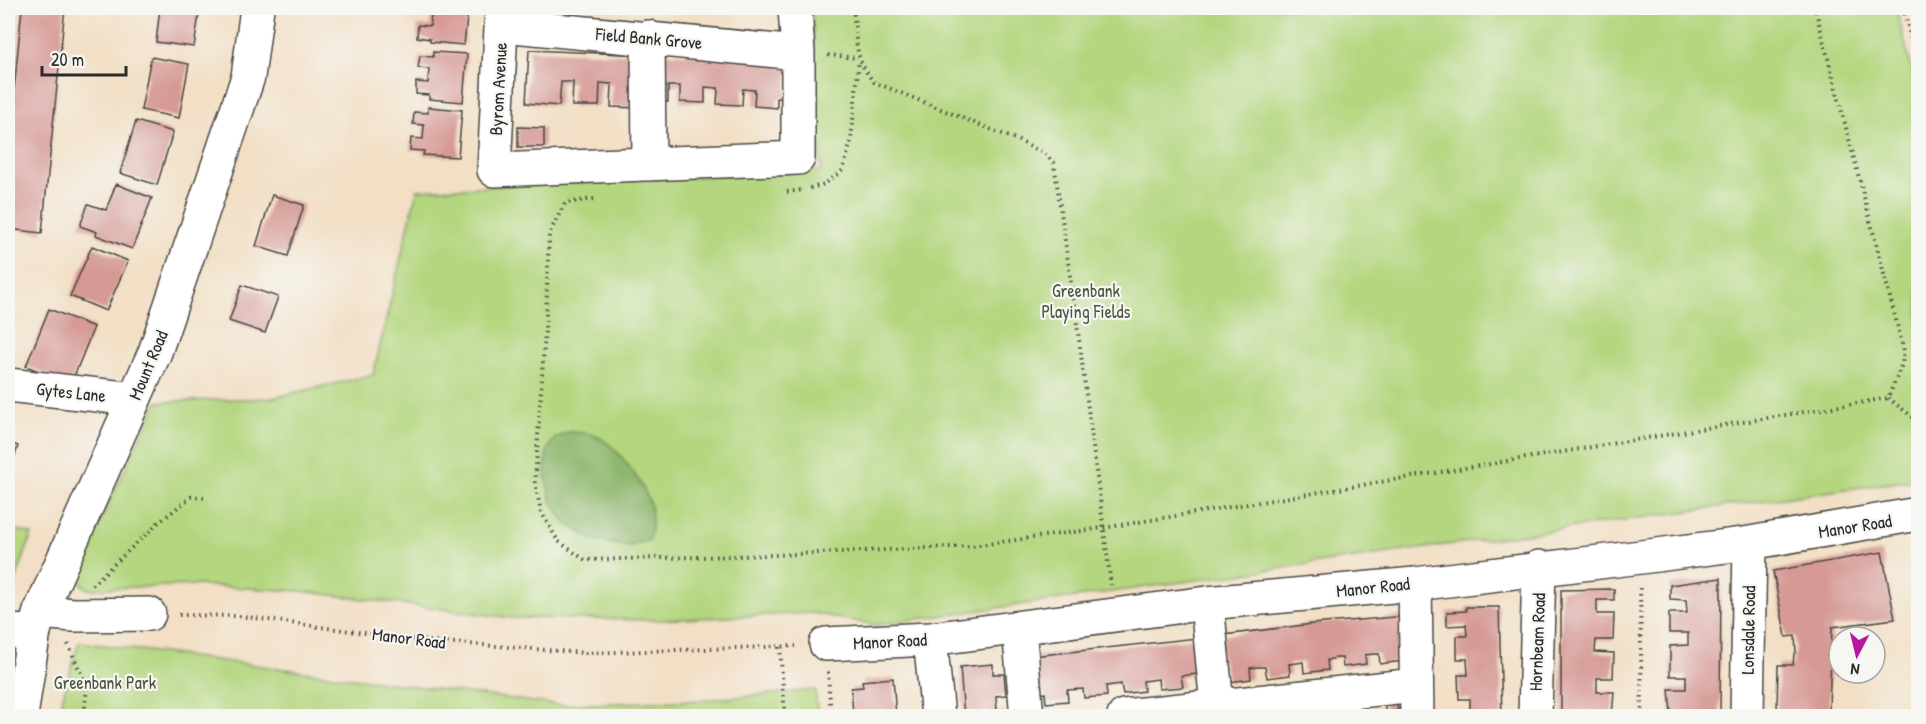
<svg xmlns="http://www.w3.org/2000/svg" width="1926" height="724" viewBox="0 0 1926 724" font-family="'Patrick Hand',sans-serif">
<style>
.green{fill:#b3d67e;stroke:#6f8054;stroke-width:1.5}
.forest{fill:#8eb76d;stroke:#5c714c;stroke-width:1.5}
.building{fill:#d69994}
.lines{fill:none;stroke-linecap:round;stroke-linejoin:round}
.minor-casing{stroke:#494642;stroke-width:36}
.major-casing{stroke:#494642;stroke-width:36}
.path{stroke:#494642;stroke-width:4;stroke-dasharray:1.5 4.5;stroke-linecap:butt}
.minor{stroke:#fff;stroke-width:33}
.major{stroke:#fff;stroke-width:33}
.labels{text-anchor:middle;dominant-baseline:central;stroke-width:4.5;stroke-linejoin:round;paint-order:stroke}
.street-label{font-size:18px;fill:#2b2b2b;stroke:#f6f6f2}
.park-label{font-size:18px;fill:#4d5640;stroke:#f6f6f2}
</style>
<rect width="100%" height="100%" fill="#f6f6f2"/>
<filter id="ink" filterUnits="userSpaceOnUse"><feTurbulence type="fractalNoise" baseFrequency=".0167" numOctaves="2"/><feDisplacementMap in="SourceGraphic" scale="12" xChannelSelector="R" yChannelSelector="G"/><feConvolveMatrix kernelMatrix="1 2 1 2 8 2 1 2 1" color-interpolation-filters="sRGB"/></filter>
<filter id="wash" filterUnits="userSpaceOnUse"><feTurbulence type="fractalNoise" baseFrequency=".008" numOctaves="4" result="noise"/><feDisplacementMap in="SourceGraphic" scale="24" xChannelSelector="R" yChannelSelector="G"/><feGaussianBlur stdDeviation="1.35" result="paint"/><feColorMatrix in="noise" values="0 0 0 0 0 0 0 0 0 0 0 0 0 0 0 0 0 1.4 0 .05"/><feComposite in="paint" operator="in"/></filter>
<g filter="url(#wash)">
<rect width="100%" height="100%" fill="#f2dfc5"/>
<path class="green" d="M 812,8 L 1896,8 L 1918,94 L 1918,479 L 875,625 L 813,613 L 660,620 L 513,618 L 300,591 L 195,585 L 87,589 L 77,580 L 86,551 L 157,402 L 271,398 L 373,375 L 417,190 L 821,171 Z
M 8,528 L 32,534 L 8,602 Z
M 79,642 L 558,705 L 703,700 L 815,690 L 818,716 L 57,716 Z"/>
<path class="forest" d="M 569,432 C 577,433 586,432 593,435 C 615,442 639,478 648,498 C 653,511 653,527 649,540 L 631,546 L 594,541 L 566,523 L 551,500 L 545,473 L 547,450 L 555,438 Z"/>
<g id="blocks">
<path class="building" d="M 22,8 L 65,8 L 42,233 L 8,229 L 8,153 Z
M 160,8 L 200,8 L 194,47 L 156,42 Z
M 420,8 L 468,8 L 464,45 L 430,42 L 430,39 L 417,37 L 418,25 L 430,26 L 431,13 L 420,11 Z
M 529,50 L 646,55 L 638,108 L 611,107 L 612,84 L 600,83 L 599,106 L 572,106 L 573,82 L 561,82 L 559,106 L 526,103 Z
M 433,52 L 467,54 L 463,102 L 429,99 L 429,95 L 416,94 L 416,82 L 428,83 L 429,69 L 418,68 L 420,56 L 433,57 Z
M 660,53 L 788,59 L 786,99 L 777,98 L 777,108 L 754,106 L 755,90 L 743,89 L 742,105 L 717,104 L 718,88 L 705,87 L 705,103 L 680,102 L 680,86 L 668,86 L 668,102 L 657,101 Z
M 151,57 L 189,64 L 179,118 L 141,110 Z
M 428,107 L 462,110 L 458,157 L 423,155 L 424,151 L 410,150 L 411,138 L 423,139 L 424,125 L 413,124 L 414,112 L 428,113 Z
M 136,121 L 173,132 L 157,185 L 120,173 Z
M 518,127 L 544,128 L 544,147 L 518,147 Z
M 116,184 L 152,198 L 132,249 L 96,235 L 97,232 L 80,226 L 88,204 L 106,210 Z
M 272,195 L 304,205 L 288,256 L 256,246 Z
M 92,246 L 128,261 L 106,311 L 70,296 Z
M 242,285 L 278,297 L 265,333 L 229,321 Z
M 49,309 L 94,327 L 71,384 L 26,366 Z
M 8,443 L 18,446 L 8,477 Z
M 1882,552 L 1895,619 L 1832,627 L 1829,710 L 1777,711 L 1778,665 L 1793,665 L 1794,654 L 1796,652 L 1795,636 L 1786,637 L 1773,571 Z
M 1721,578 L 1720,716 L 1687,716 L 1687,714 L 1671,714 L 1669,689 L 1686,689 L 1686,676 L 1670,676 L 1670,646 L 1688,645 L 1688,633 L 1669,633 L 1669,613 L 1687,613 L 1686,600 L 1670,599 L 1670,585 Z
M 1614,589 L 1614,600 L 1597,600 L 1597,614 L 1614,614 L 1613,640 L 1596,640 L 1595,652 L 1614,653 L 1613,678 L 1597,678 L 1597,692 L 1614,692 L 1612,716 L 1561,716 L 1561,590 Z
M 1466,607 L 1499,607 L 1502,716 L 1453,716 L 1453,713 L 1470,713 L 1470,699 L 1459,699 L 1458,675 L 1468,675 L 1467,659 L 1457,659 L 1457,636 L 1467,636 L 1466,625 L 1447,626 L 1447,612 L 1466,611 Z
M 1407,616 L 1403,661 L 1380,664 L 1379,654 L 1374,654 L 1365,655 L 1366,664 L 1343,667 L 1342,658 L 1336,658 L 1327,660 L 1328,670 L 1304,673 L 1303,662 L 1297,663 L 1289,664 L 1290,675 L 1267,678 L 1265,667 L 1258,667 L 1250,668 L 1251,679 L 1229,682 L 1216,636 L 1312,624 Z
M 1206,637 L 1212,684 L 1198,686 L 1197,674 L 1181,676 L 1183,687 L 1159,689 L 1158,679 L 1143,681 L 1144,691 L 1123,694 L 1121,684 L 1106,686 L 1107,696 L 1084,698 L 1083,689 L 1067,690 L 1068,701 L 1046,703 L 1045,693 L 1037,694 L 1033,656 Z
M 993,664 L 993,674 L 1004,674 L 1005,685 L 1006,695 L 996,696 L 997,712 L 1008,711 L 1008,716 L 964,716 L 960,667 Z
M 893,678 L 896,716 L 865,716 L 865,713 L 853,714 L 851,688 L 863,687 L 862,681 Z
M 1397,703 L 1398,716 L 1373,716 L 1372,712 L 1385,711 L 1385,704 Z
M 1918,710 L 1918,716 L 1896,716 L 1895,712 Z
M 1894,713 L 1894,716 L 1874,716 L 1874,715 Z"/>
</g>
</g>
<g filter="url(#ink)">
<use href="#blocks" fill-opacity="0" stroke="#494642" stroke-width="1.5"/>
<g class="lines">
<defs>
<path id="minor" d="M 502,8 L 494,170 L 798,158 L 798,53 L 795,8
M 501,25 L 798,53
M 648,37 L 649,164
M 8,385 L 134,399
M 1415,584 L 1417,716
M 1207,603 L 1218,716
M 40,612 L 74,615 L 149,614
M 1019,629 L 1027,716
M 8,632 L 34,631
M 930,639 L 938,716
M 826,644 L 930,639 L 1207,603 L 1415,584 L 1641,557 L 1750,543 L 1918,514
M 1124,716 L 1416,685
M 1535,716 L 1539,567
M 1747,716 L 1750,543"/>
<path id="major" d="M 21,716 L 34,631 L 40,612 L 155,352 L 248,77 L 257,8"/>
</defs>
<use href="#minor" class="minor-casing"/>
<use href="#major" class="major-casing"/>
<path class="path" d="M 853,8 C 857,38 853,58 874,82 L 1017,140 L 1044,153 L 1054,163 L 1079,339 L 1111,585
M 1903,8 L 1918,65
M 828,55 L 858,58
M 810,188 L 825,184 L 843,170 L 851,141 L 859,60
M 787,192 L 803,190
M 594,199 L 565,203 L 549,234 L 546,315 L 535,482 L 541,512 L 558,541 L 585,560 L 775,555 L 972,546 L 1103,528 L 1888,398 L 1902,364 L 1904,351 L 1815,8
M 1888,398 L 1918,421
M 92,585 L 158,523 L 191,497 L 208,498
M 1640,588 L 1642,716
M 179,615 L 239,616 L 417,640 L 586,653 L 796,646
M 68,644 L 87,687 L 84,716
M 780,647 L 785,716
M 828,672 L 831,716"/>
<use href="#minor" class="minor"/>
<use href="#major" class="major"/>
</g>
</g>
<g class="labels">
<g class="street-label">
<text transform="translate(649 38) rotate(5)">Field Bank Grove</text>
<text transform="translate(498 89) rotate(-87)">Byrom Avenue</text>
<text transform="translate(148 365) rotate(-67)">Mount Road</text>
<text transform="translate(71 392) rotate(6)">Gytes Lane</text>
<text transform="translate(1855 526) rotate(-9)">Manor Road</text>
<text transform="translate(1373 587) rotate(-6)">Manor Road</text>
<text transform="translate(1748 630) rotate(-89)">Lonsdale Road</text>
<text transform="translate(409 638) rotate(7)">Manor Road</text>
<text transform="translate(890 641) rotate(-3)">Manor Road</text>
<text transform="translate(1537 642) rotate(-88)">Hornbeam Road</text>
</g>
<g class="park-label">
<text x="1086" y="290">Greenbank<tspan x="1086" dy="21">Playing Fields</tspan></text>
<text x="105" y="682">Greenbank Park</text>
</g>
</g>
<rect width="1926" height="724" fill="none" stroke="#f6f6f2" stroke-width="30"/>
<g transform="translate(1857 655) rotate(187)"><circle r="28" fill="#f6f6f2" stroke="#a5a5a2" stroke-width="1.5"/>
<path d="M0-4.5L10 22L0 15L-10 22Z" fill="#b5179e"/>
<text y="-9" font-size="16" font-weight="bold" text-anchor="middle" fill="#2b2b2b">N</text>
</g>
<path d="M42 66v9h84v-9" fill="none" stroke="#2b2b2b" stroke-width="3"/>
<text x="51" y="66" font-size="18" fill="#2b2b2b" stroke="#f6f6f2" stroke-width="4.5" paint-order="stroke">20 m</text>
</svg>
